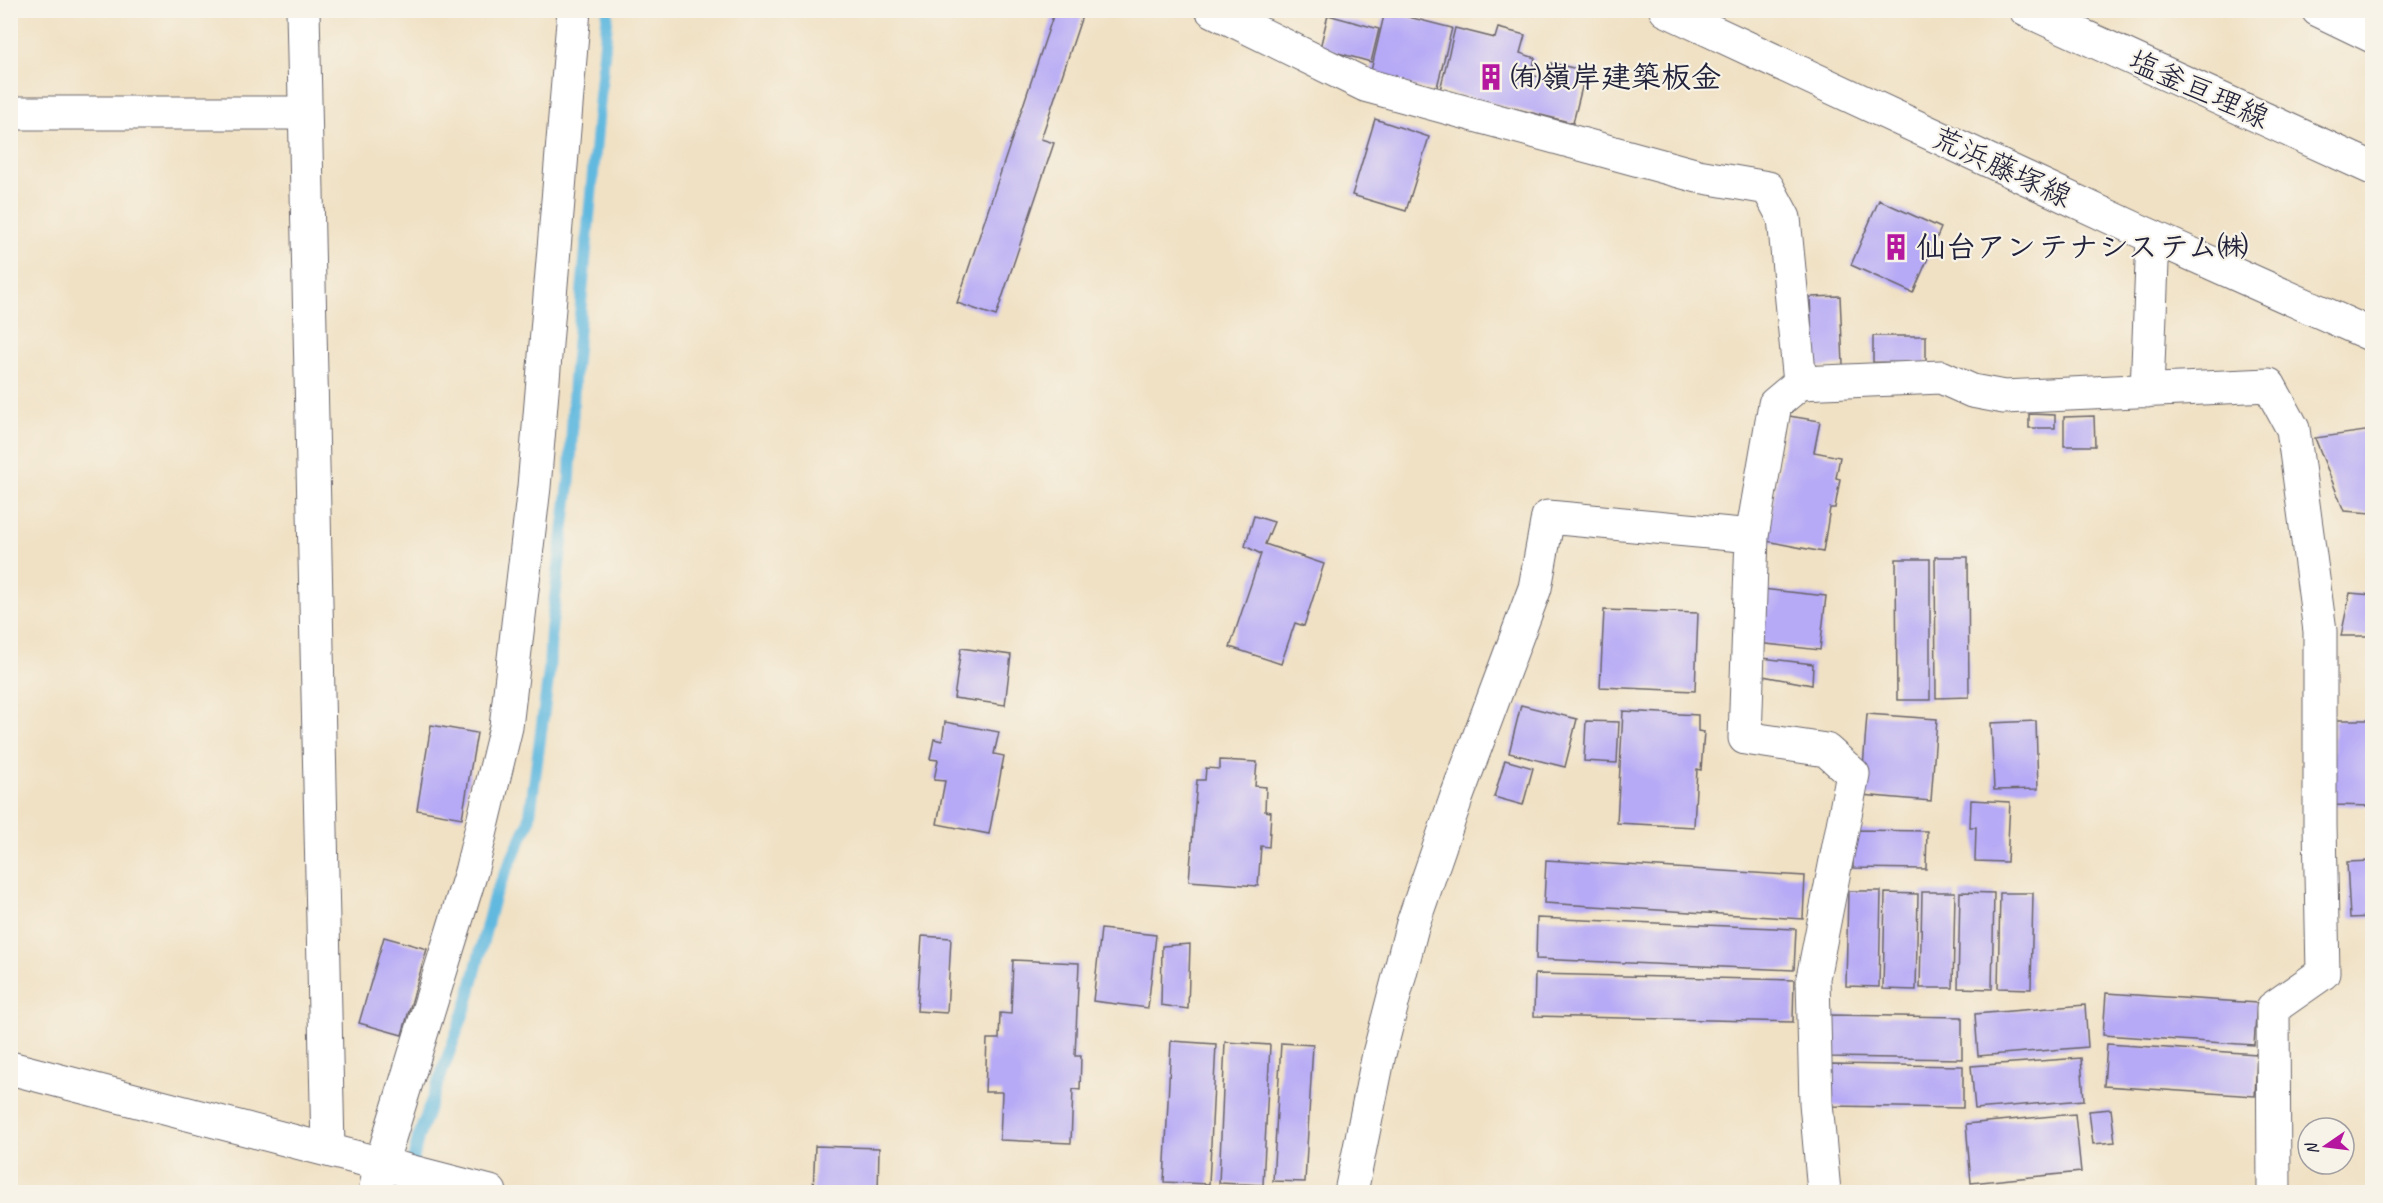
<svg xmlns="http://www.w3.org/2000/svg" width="2383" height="1203" viewBox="0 0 2383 1203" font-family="Caveat,'Klee One',sans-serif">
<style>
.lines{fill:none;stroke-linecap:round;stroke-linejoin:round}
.stream{stroke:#62b9df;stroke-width:12}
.building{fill:#b6a9f6}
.minor-casing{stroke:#6a656b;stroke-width:35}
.tertiary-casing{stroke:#6a656b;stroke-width:35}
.primary-casing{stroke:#6a656b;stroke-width:35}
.minor{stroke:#fff;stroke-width:33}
.tertiary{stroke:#fff;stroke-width:33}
.primary{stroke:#fff;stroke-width:33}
.labels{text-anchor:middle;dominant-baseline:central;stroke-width:4.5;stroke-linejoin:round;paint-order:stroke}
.poi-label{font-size:30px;font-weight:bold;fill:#22223b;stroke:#f7f3e8;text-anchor:start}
.street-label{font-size:30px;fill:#22223b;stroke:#f7f3e8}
</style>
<rect width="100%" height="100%" fill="#f7f3e8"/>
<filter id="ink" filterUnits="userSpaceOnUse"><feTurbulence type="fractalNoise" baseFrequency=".0167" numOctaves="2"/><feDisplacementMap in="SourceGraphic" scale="12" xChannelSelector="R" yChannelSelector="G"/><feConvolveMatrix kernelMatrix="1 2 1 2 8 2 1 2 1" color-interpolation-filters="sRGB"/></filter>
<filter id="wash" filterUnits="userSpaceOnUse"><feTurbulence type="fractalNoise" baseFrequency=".008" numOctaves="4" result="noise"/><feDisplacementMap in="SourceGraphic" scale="24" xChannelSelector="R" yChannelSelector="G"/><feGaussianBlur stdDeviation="1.35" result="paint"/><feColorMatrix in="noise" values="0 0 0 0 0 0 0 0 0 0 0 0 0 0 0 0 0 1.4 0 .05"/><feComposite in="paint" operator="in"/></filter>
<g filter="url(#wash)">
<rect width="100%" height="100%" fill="#f0e1c4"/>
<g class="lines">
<path class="stream" d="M 406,1192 L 418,1138 L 467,1004 L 494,897 L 529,822 L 549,672 L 551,631 L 570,476 L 574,380 L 608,10"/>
</g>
<g id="blocks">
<path class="building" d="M 1055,10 L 1084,10 L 1041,139 L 1054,143 L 996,316 L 957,303 Z
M 1385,11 L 1452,28 L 1436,91 L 1370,75 Z
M 1328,15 L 1379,29 L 1371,62 L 1320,48 Z
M 1455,28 L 1495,38 L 1498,28 L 1525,35 L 1520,53 L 1535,58 L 1531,75 L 1548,79 L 1552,63 L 1586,71 L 1573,123 L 1440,90 Z
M 1375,119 L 1429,137 L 1406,211 L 1352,195 Z
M 1879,200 L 1941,228 L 1913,293 L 1851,265 Z
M 1840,296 L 1843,365 L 1813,367 L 1810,297 Z
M 1873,336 L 1926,336 L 1926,363 L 1873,362 Z
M 2029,414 L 2055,415 L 2055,428 L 2029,428 Z
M 1789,416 L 1820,421 L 1814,452 L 1840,457 L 1836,478 L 1840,479 L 1835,508 L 1830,508 L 1823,552 L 1766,541 Z
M 2094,416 L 2095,446 L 2064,446 L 2064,417 Z
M 2372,430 L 2372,513 L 2344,511 L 2315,438 Z
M 1254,516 L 1274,522 L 1265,544 L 1324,564 L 1304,626 L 1295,623 L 1281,664 L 1230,647 L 1261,554 L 1245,546 Z
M 1935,557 L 1968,557 L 1969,697 L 1936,698 Z
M 1896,559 L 1930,559 L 1930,700 L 1897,700 Z
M 1762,589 L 1826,596 L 1820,650 L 1757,643 Z
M 2350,593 L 2372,595 L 2372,636 L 2341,636 Z
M 1604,610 L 1698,613 L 1695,691 L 1600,687 Z
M 961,648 L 1011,655 L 1005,705 L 954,698 Z
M 1762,658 L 1813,664 L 1812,685 L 1763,676 Z
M 1521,705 L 1577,719 L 1565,767 L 1509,753 Z
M 1623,711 L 1698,715 L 1698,731 L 1704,732 L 1701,770 L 1697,769 L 1694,827 L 1617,823 Z
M 1867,714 L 1937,719 L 1931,801 L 1861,795 Z
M 2334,720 L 2372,720 L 2372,806 L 2332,805 Z
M 1586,721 L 1619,722 L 1617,763 L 1584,761 Z
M 2036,721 L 2038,789 L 1994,790 L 1991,723 Z
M 945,722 L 999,732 L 994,754 L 1004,756 L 989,834 L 937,824 L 945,781 L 934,780 L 938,760 L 930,759 L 934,739 L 942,741 Z
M 431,725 L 477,733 L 462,818 L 417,810 Z
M 1220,760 L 1257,762 L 1255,786 L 1266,787 L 1265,811 L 1271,812 L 1269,847 L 1261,846 L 1258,886 L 1189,881 L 1197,780 L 1205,780 L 1206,768 L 1220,769 Z
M 1505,760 L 1533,768 L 1523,805 L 1494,797 Z
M 1971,800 L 2010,802 L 2007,862 L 1975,861 L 1976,827 L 1970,827 Z
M 1853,830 L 1927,831 L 1926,869 L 1853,868 Z
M 1546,860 L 1805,876 L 1803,919 L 1544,903 Z
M 2372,861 L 2372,917 L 2350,918 L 2347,862 Z
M 1848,891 L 1881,891 L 1879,987 L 1846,986 Z
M 1922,892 L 1955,892 L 1953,988 L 1920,988 Z
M 1960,892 L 1994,893 L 1992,989 L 1958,988 Z
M 1885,893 L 1918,894 L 1916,990 L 1883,989 Z
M 2000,893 L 2033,893 L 2031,989 L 1998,988 Z
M 1537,918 L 1796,929 L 1794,970 L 1536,959 Z
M 1101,929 L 1156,935 L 1148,1008 L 1093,1001 Z
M 922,936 L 951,938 L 947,1013 L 917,1011 Z
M 384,937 L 427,949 L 402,1035 L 359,1023 Z
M 1190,944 L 1188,1009 L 1161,1005 L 1162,946 Z
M 1013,960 L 1079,963 L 1075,1056 L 1081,1056 L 1080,1090 L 1073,1089 L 1071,1143 L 1000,1140 L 1002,1092 L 985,1092 L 987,1039 L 999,1039 L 1000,1013 L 1011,1014 Z
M 1535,974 L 1794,980 L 1793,1022 L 1534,1016 Z
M 2106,993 L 2257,1003 L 2254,1045 L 2103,1035 Z
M 2085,1005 L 2088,1047 L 1978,1056 L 1975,1014 Z
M 1829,1015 L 1962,1017 L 1962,1059 L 1828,1057 Z
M 1171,1041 L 1216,1044 L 1209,1184 L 1164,1182 Z
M 1225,1042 L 1270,1045 L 1263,1185 L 1219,1183 Z
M 1281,1043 L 1313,1045 L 1305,1182 L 1273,1181 Z
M 2107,1044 L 2257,1054 L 2255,1096 L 2104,1086 Z
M 2081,1058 L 2084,1100 L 1975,1109 L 1971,1066 Z
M 1831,1064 L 1963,1066 L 1963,1108 L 1830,1106 Z
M 2111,1109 L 2115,1142 L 2093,1144 L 2089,1111 Z
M 2075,1114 L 2081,1172 L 1971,1183 L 1966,1124 Z
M 815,1146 L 879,1148 L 878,1192 L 813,1192 Z"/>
</g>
</g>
<g filter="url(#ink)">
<use href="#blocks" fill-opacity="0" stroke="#6a656b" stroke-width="1.5"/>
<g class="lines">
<defs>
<path id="minor" d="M 303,10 L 328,1149
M 1212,10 L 1365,85 L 1698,176 L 1768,188 L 1784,218 L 1800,383
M 2318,10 L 2372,36
M 10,113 L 304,113
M 2147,391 L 2153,237
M 375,1192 L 381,1164 L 471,872 L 506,727 L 534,487 L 574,10
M 1351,1192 L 1379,1054 L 1413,923 L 1457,796 L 1535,588 L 1548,517 L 1752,536
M 1824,1192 L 1816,1103 L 1813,978 L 1853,774 L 1826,750 L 1745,738 L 1752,536 L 1775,404 L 1800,383 L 1941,377 L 1972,391 L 2004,397 L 2269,385 L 2293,429 L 2320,631 L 2320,825 L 2323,973 L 2273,1008 L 2274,1192"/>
<path id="tertiary" d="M 1666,10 L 2140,231 L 2372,335
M 10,1068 L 490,1192"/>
<path id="primary" d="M 2026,10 L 2372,168"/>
</defs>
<use href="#minor" class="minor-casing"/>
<use href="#tertiary" class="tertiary-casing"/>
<use href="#primary" class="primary-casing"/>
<use href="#minor" class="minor"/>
<use href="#tertiary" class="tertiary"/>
<use href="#primary" class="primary"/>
</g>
</g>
<defs>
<symbol id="building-bare" viewBox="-9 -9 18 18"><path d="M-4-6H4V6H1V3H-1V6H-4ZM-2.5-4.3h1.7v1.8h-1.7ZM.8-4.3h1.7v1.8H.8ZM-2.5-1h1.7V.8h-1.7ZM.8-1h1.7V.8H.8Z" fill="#b5179e" stroke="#f7f3e8" stroke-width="2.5" paint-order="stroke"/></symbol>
</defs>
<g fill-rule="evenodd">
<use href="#building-bare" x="1472" y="58" width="38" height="38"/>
<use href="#building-bare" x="1877" y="228" width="38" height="38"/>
</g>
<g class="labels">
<g class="poi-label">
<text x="1511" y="77">㈲嶺岸建築板金</text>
<text x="1916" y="247">仙台アンテナシステム㈱</text>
</g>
<g class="street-label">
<text transform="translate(2199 89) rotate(24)">塩釜亘理線</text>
<text transform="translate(2002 167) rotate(25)">荒浜藤塚線</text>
</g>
</g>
<rect width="2383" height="1203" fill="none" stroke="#f7f3e8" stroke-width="36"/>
<g transform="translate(2326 1146) rotate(256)"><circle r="28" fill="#f7f3e8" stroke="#a29fa3" stroke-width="1.5"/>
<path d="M0-4.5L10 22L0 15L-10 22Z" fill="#b5179e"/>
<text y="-9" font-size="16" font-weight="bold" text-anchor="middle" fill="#22223b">N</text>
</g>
</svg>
